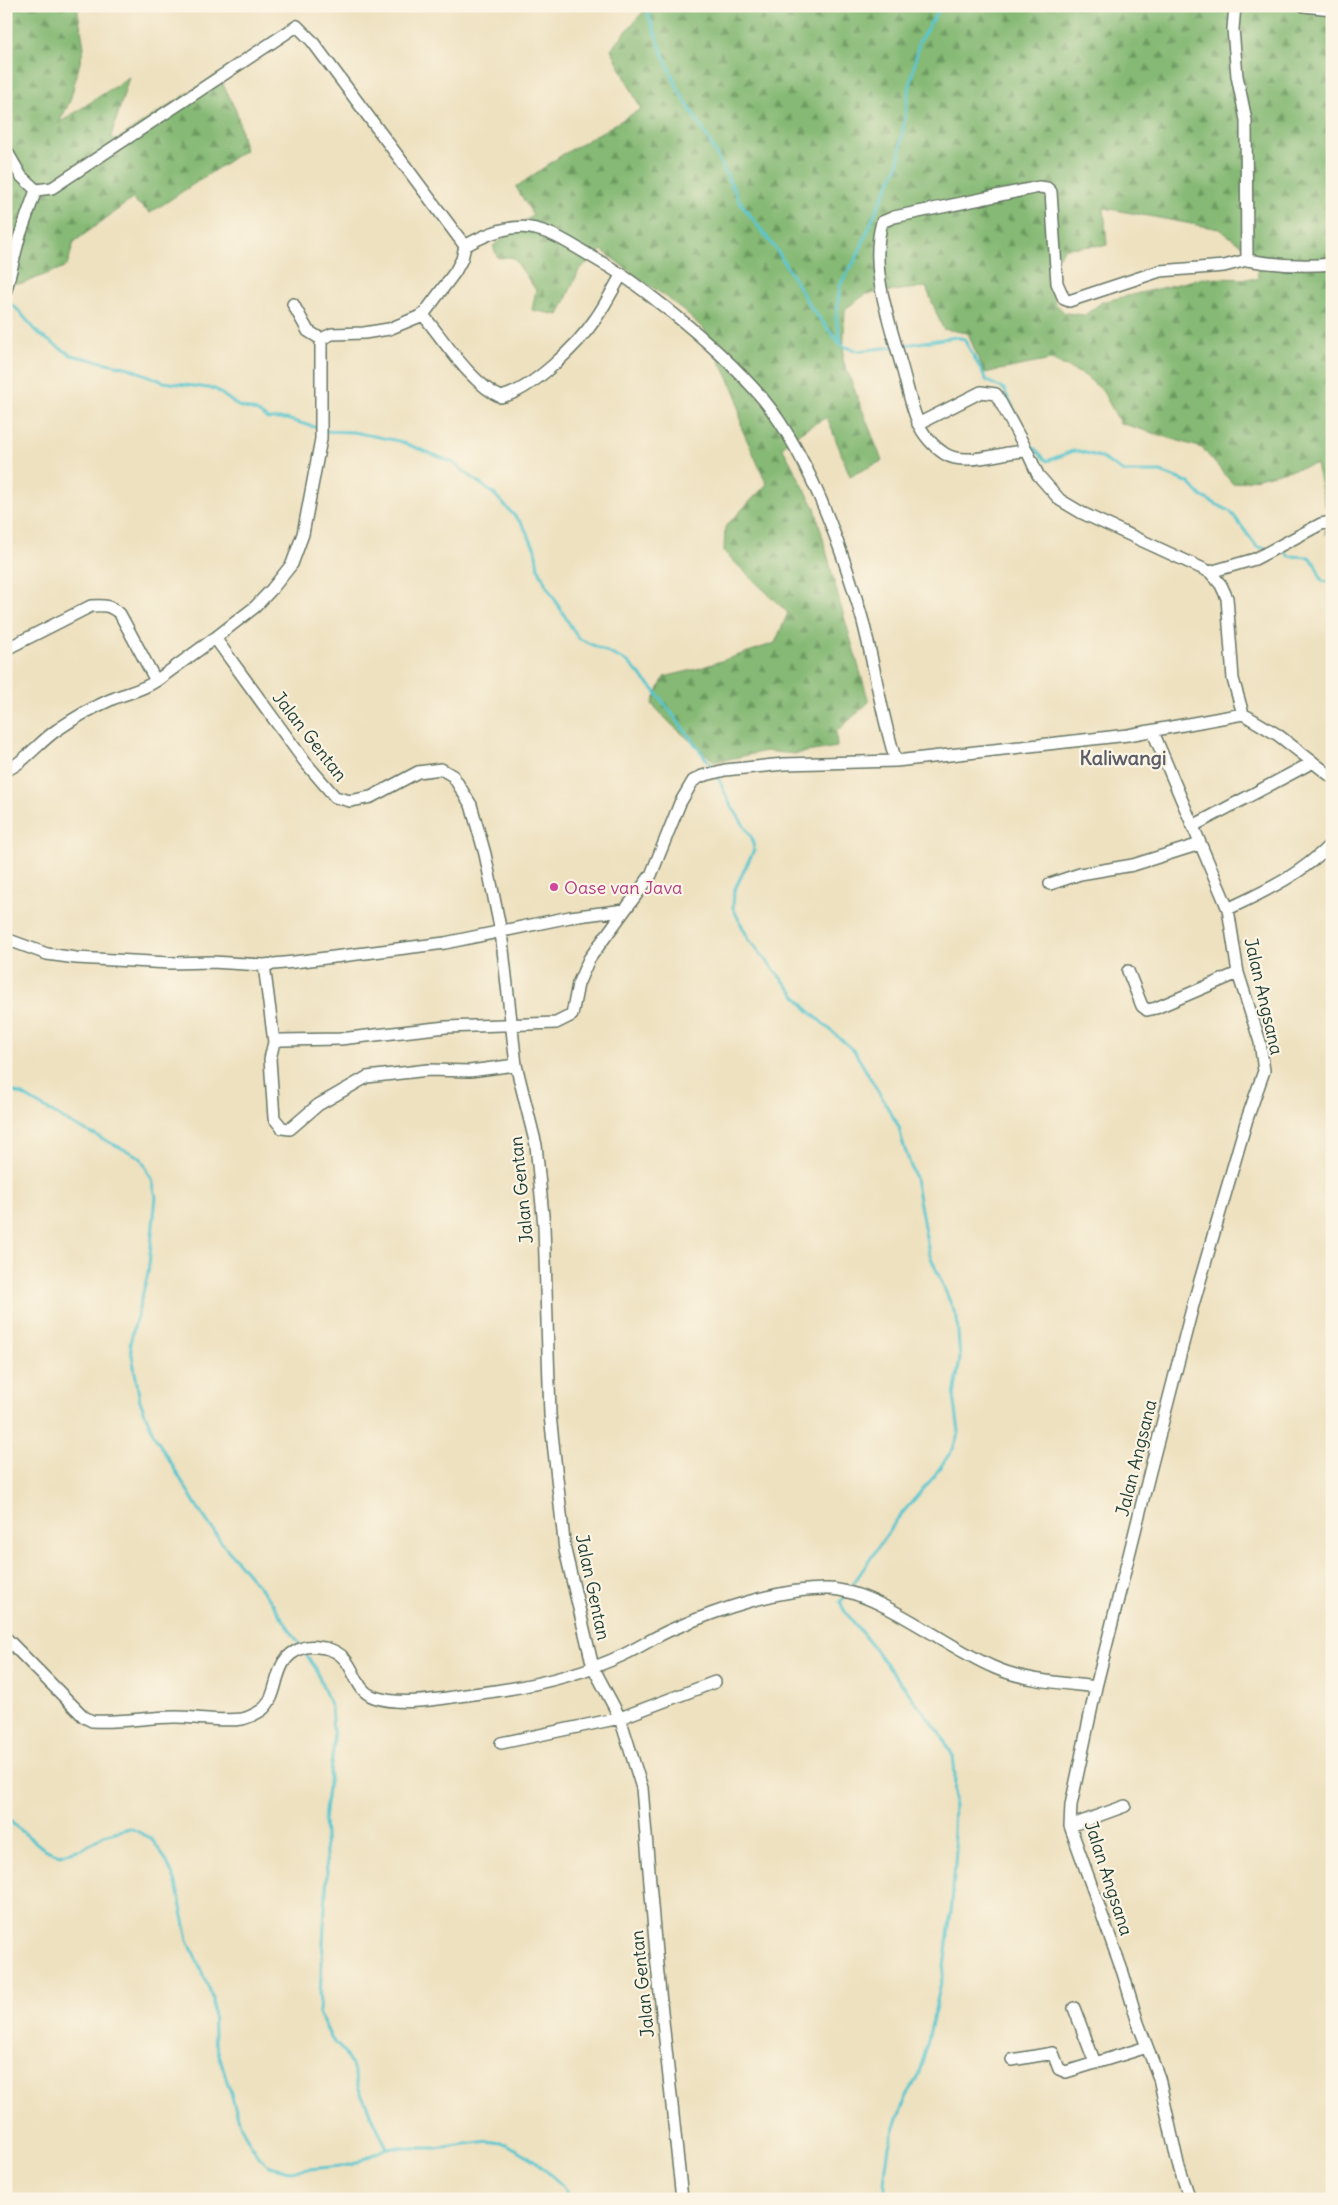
<svg xmlns="http://www.w3.org/2000/svg" width="1338" height="2205" viewBox="0 0 1338 2205" font-family="Delius,sans-serif">
<style>
.forest{fill:url(#forest-firs);stroke:#527b54;fill-rule:evenodd}
.lines{fill:none;stroke-linecap:round;stroke-linejoin:round}
.stream{stroke:#59c6cf;stroke-width:3}
.minor-casing{stroke:#677665;stroke-width:14}
.minor{stroke:#fff;stroke-width:11}
.hotel-dot{fill:#d1479c;stroke:#fcf5e5;stroke-width:2}
.labels{text-anchor:middle;dominant-baseline:central;stroke-width:4.5;stroke-linejoin:round;paint-order:stroke}
.street-label{font-size:18px;fill:#1f3d34;stroke:#fcf5e5}
.hotel-label{font-size:18px;fill:#b23c85;stroke:#fcf5e5;text-anchor:start}
.quarter-label{font-size:20px;font-weight:bold;fill:#5b5e68;stroke:#fcf5e5}
</style>
<defs>
<pattern id="forest-firs" width="22" height="20" patternUnits="userSpaceOnUse" patternTransform="scale(1.25)"><rect width="22" height="20" fill="#85b974"/><path d="M5 1l3.5 6h-7zM16 11l3.5 6h-7z" fill="#6c9860"/></pattern>
</defs>
<rect width="100%" height="100%" fill="#fcf5e5"/>
<filter id="ink" filterUnits="userSpaceOnUse"><feTurbulence type="fractalNoise" baseFrequency=".02" numOctaves="2"/><feDisplacementMap in="SourceGraphic" scale="10" xChannelSelector="R" yChannelSelector="G"/><feConvolveMatrix kernelMatrix="1 2 1 2 8 2 1 2 1" color-interpolation-filters="sRGB"/></filter>
<filter id="wash" filterUnits="userSpaceOnUse"><feTurbulence type="fractalNoise" baseFrequency=".0096" numOctaves="4" result="noise"/><feDisplacementMap in="SourceGraphic" scale="20" xChannelSelector="R" yChannelSelector="G"/><feGaussianBlur stdDeviation="1.12" result="paint"/><feColorMatrix in="noise" values="0 0 0 0 0 0 0 0 0 0 0 0 0 0 0 0 0 1.4 0 .05"/><feComposite in="paint" operator="in"/></filter>
<g filter="url(#wash)">
<rect width="100%" height="100%" fill="#eee1c0"/>
<path class="forest" d="M 6,6 L 77,6 L 84,47 L 70,101 L 59,123 L 129,77 L 111,137 L 116,140 L 218,74 L 237,113 L 245,150 L 150,213 L 132,199 L 74,242 L 67,266 L 24,283 L 6,284 Z
M 648,6 L 1332,6 L 1332,533 L 1325,534 L 1327,513 L 1316,464 L 1233,484 L 1202,448 L 1120,423 L 1102,390 L 1084,375 L 1051,360 L 984,373 L 968,333 L 943,329 L 926,287 L 866,294 L 845,309 L 843,360 L 882,461 L 850,476 L 827,417 L 802,431 L 782,447 L 815,508 L 838,596 L 869,702 L 836,732 L 837,747 L 794,754 L 766,751 L 715,762 L 671,724 L 652,704 L 664,677 L 697,669 L 775,643 L 788,613 L 724,552 L 725,527 L 767,484 L 742,429 L 737,396 L 704,329 L 668,298 L 638,278 L 602,250 L 579,270 L 559,315 L 532,310 L 536,290 L 513,257 L 498,258 L 493,246 L 533,215 L 516,187 L 562,155 L 641,109 L 611,49 ZM 1104,208 L 1219,229 L 1256,255 L 1258,279 L 1203,278 L 1102,302 L 1085,315 L 1065,313 L 1055,303 L 1048,270 L 1065,248 L 1107,245 Z"/>
<g class="lines">
<path class="stream" d="M 648,6 L 648,14 L 664,57 L 679,91 L 709,140 L 740,202 L 778,252 L 811,308 L 842,346 L 858,351 L 893,347
M 6,301 L 16,308 L 40,335 L 71,355 L 129,368 L 164,382 L 215,389 L 238,406 L 256,411 L 268,419 L 286,419 L 318,428
M 842,346 L 836,319 L 840,285 L 857,257 L 878,206 L 898,166 L 908,95 L 919,42 L 941,6
M 899,346 L 956,337 L 964,339 L 987,381 L 1004,389 L 1029,443 L 1047,461 L 1073,451 L 1079,451 L 1100,457 L 1124,472 L 1161,472 L 1189,483 L 1201,496 L 1231,512 L 1257,547 L 1265,548
M 324,431 L 353,432 L 399,441 L 452,462 L 495,495 L 523,525 L 535,549 L 538,567 L 546,585 L 578,638 L 628,662 L 654,690 L 714,769
M 1281,547 L 1289,556 L 1309,557 L 1315,564 L 1322,581 L 1332,583
M 717,775 L 729,802 L 752,838 L 754,850 L 734,891 L 733,908 L 749,940 L 807,1009 L 855,1052 L 899,1127 L 903,1144 L 915,1178 L 929,1253 L 957,1318 L 960,1359 L 954,1396 L 959,1432 L 953,1449 L 932,1479 L 898,1518 L 849,1590
M 6,1089 L 23,1095 L 72,1124 L 140,1157 L 152,1179 L 156,1197 L 148,1273 L 130,1343 L 140,1401 L 154,1435 L 198,1508 L 222,1543 L 270,1600 L 316,1669 L 331,1707 L 334,1743 L 324,1819 L 327,1874 L 319,2013 L 331,2038 L 344,2052 L 352,2066 L 359,2089 L 387,2148
M 846,1595 L 840,1602 L 844,1610 L 940,1733 L 953,1756 L 955,1774 L 953,1833 L 956,1850 L 952,1904 L 943,1975 L 924,2057 L 918,2075 L 901,2109 L 889,2146 L 884,2182 L 887,2199
M 6,1813 L 13,1824 L 44,1849 L 59,1855 L 82,1849 L 104,1835 L 130,1828 L 151,1838 L 166,1860 L 176,1883 L 188,1940 L 213,1998 L 214,2038 L 241,2127 L 257,2155 L 269,2166 L 289,2171 L 351,2165 L 387,2148 L 436,2148 L 488,2141 L 507,2144 L 534,2160 L 562,2185 L 570,2199"/>
</g>
</g>
<g filter="url(#ink)">
<g class="lines">
<defs>
<path id="minor" d="M 1235,6 L 1233,29 L 1237,76 L 1246,120 L 1247,260 L 1224,266 L 1160,271 L 1069,301 L 1064,299 L 1057,283 L 1051,192 L 1047,188 L 1039,187 L 894,217 L 882,222 C 869,269 889,319 901,364 C 907,383 910,404 918,422 C 922,434 934,447 945,454 C 966,467 1003,451 1027,451 L 1038,475 L 1060,500 L 1082,513 L 1210,572 L 1221,585 L 1227,598 L 1233,679 L 1243,714
M 1304,6 L 1332,9
M 6,150 L 21,176 L 36,190 L 52,188 L 297,26 L 312,41 L 465,246 C 529,209 550,233 606,265 C 629,278 649,295 670,311 C 704,338 735,366 763,399 C 809,455 842,549 862,618 C 875,666 881,715 896,761 L 1128,735 L 1243,714 L 1278,735 L 1332,777
M 1247,260 C 1276,265 1302,267 1332,264
M 6,290 L 19,238 L 36,190
M 293,304 L 308,331 L 321,339
M 423,315 C 444,340 471,384 501,397 C 532,390 578,345 596,318 C 606,304 613,289 622,274
M 918,424 L 981,392 L 996,394 L 1027,451
M 1210,572 L 1255,559 L 1321,524 L 1332,522
M 215,638 L 255,607 L 272,589 L 292,564 L 303,534 L 321,439 L 321,339 L 332,334 L 364,333 L 389,329 L 423,315 L 455,272 L 462,259 L 465,246
M 6,649 L 91,606 C 104,605 110,605 120,614 L 156,681 L 215,638 L 305,762 L 335,797 L 350,801 L 371,797 L 418,772 L 441,769 L 453,776 L 471,805 L 485,854 L 501,932 L 516,1065 L 536,1145 L 544,1226 L 550,1415 L 565,1550 L 593,1667 L 620,1718 L 642,1788 L 657,1965 L 682,2199
M 1153,732 L 1228,909 L 1238,973 L 1260,1042 L 1264,1071 L 1247,1119 L 1193,1305 L 1150,1471 L 1096,1687 L 1071,1805 L 1070,1826 L 1123,1973 L 1138,2023 L 1159,2078 L 1178,2164 L 1190,2199
M 6,770 C 23,764 40,741 57,730 C 73,719 92,708 110,700 C 126,693 141,691 156,681
M 1193,826 L 1313,762
M 1050,884 L 1080,874 L 1133,865 L 1200,844
M 1228,909 C 1269,889 1299,876 1332,843
M 6,939 L 47,954 L 76,958 L 170,963 L 212,962 L 264,965 L 294,962 L 445,943 L 570,917 L 625,910 L 651,875 L 680,803 L 693,781 L 702,776 L 725,770 L 784,764 L 896,761
M 264,965 L 274,1042
M 1128,971 L 1142,1006 L 1147,1010 L 1156,1008 L 1238,973
M 516,1065 L 470,1071 L 428,1070 L 367,1077 L 318,1105 L 290,1129 L 282,1128 L 274,1118 L 270,1059 L 274,1042 L 281,1040 L 340,1039 L 446,1027 L 556,1023 L 572,1015 L 578,984 L 589,959 L 625,910
M 6,1638 L 84,1717 L 92,1721 C 119,1723 147,1717 175,1717 C 196,1717 221,1722 242,1719 C 248,1718 257,1713 262,1710 C 282,1694 270,1658 303,1648 C 309,1645 318,1647 325,1648 C 358,1655 350,1689 374,1697 C 404,1707 443,1698 473,1694 C 525,1688 576,1677 623,1655 C 640,1647 656,1636 673,1629 C 717,1610 780,1588 828,1589 C 878,1590 945,1647 993,1667 C 1024,1681 1063,1683 1096,1687
M 501,1743 L 620,1718 L 715,1682
M 1070,1826 L 1125,1806
M 1074,2008 L 1095,2063
M 1012,2060 L 1053,2053 L 1059,2069 L 1066,2072 L 1147,2047"/>
</defs>
<use href="#minor" class="minor-casing"/>
<use href="#minor" class="minor"/>
</g>
</g>
<circle class="hotel-dot" cx="554" cy="887" r="5"/>
<g class="labels">
<g class="street-label">
<text transform="translate(310 736) rotate(52)">Jalan Gentan</text>
<text transform="translate(1264 996) rotate(77)">Jalan Angsana</text>
<text transform="translate(521 1190) rotate(-96)">Jalan Gentan</text>
<text transform="translate(1136 1458) rotate(-76)">Jalan Angsana</text>
<text transform="translate(593 1587) rotate(78)">Jalan Gentan</text>
<text transform="translate(1109 1878) rotate(72)">Jalan Angsana</text>
<text transform="translate(642 1984) rotate(-96)">Jalan Gentan</text>
</g>
<g class="hotel-label">
<text x="564" y="887">Oase van Java</text>
</g>
<g class="quarter-label">
<text x="1123" y="757">Kaliwangi</text>
</g>
</g>
<rect width="1338" height="2205" fill="none" stroke="#fcf5e5" stroke-width="25"/>
</svg>
